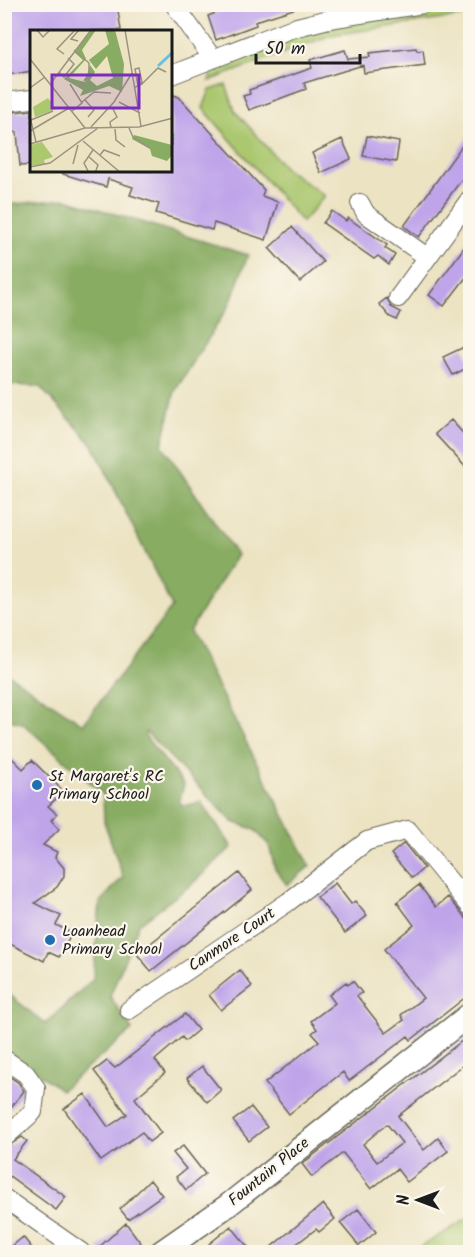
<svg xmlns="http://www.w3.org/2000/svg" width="475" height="1257" viewBox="0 0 475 1257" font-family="Kalam,sans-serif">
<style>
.green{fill:#abc86f;stroke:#647246;stroke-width:1.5}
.forest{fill:#88ac62;stroke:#52643f;stroke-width:1.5}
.building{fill:#bfa4ea;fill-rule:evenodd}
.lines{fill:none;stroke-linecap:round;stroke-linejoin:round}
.minor-casing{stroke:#656256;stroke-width:20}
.major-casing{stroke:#656256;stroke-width:25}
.minor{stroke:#fff;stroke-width:18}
.major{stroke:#fff;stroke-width:22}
.poi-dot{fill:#1f6fb2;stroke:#fbf7ec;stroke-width:2}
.labels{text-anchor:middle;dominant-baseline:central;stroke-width:4.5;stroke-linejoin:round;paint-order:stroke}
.poi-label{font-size:16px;fill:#1c1c1c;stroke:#fbf7ec;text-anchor:start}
.street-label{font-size:16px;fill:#1c1c1c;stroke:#fbf7ec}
.inset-river{fill:none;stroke:#65c1e3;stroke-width:3}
.inset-road{fill:none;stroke:#999380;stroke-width:1.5}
.view{fill:#7b2cbf;fill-opacity:0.15;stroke:#7b2cbf;stroke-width:3}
.inset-edge{fill:none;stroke:#1c1c1c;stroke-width:3}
</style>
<rect width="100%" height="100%" fill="#fbf7ec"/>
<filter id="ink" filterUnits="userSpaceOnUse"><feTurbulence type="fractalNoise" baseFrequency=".0167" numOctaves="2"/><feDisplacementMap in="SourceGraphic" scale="12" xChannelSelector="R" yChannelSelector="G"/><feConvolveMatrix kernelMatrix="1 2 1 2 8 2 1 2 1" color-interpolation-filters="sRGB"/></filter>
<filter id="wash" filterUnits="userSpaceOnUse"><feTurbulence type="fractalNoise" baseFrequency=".008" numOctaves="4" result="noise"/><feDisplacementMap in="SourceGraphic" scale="24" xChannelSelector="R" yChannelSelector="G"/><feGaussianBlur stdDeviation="1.35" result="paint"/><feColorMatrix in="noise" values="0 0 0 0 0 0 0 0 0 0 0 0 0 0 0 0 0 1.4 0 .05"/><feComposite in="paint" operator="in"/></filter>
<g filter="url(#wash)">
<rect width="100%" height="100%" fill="#ece3c2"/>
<path class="green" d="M 470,5 L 470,15 L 331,35 L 209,81 L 212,70 L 296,34 L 332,24 Z
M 226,85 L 235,111 L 286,169 L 325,196 L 302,222 L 203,108 L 210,90 Z
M 470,1217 L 470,1252 L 412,1252 Z"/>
<path class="forest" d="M 66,199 L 248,255 L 229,306 L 175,391 L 162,445 L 237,555 L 189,631 L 310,866 L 287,885 L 275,869 L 269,845 L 254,829 L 233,822 L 146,732 L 145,736 L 184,785 L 179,802 L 184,806 L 201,802 L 232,847 L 192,884 L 139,924 L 110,996 L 132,1030 L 61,1090 L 5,1049 L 5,991 L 45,1024 L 93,979 L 100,902 L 123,877 L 104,821 L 103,794 L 22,723 L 5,719 L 5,672 L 83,724 L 172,607 L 93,445 L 40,387 L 5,384 L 5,205 Z"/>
<g id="blocks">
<path class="building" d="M 4,4 L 117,4 L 121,30 L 32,32 L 32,71 L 8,75 L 4,53 Z
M 240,4 L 300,4 L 300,7 L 262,19 L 255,22 L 256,25 L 216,40 L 208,16 Z
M 416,48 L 417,51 L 423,50 L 425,65 L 364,73 L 363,65 L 304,83 L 306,89 L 249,110 L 243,96 L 250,94 L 249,90 L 312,68 L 310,60 L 345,50 L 348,59 L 370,57 L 369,53 Z
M 171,94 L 179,97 L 264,190 L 262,196 L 278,202 L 266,240 L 214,223 L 212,230 L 156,213 L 159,204 L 130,195 L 133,187 L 108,179 L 106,187 L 63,174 L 63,171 L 171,171 Z
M 32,110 L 32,165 L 20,166 L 17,132 L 4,134 L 4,113 Z
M 471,133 L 471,167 L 419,237 L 404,226 Z
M 367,136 L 399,142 L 396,162 L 363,156 Z
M 342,139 L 351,159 L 321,173 L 312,153 Z
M 332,211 L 346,221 L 348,218 L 387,245 L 385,248 L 395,255 L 389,265 L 378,256 L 374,259 L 323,223 Z
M 292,227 L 323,262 L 300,282 L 269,248 Z
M 471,238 L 471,271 L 444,306 L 429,295 Z
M 387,298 L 391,307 L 401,312 L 397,320 L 390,317 L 379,304 Z
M 464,347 L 471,366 L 453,375 L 443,357 Z
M 451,420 L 471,442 L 471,473 L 435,434 Z
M 11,757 L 23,769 L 32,760 L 64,792 L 48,806 L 57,814 L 51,820 L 59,829 L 43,845 L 57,852 L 55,857 L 64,868 L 64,876 L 57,887 L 35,903 L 61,916 L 56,925 L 72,933 L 59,957 L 48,952 L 44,961 L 4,941 L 4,764 Z
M 404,843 L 424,868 L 412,878 L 391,854 Z
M 239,873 L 252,890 L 151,971 L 137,954 Z
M 335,883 L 351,904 L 355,901 L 367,916 L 345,933 L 317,897 Z
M 419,885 L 436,907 L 448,897 L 471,924 L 471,993 L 411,1040 L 408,1036 L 349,1081 L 343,1072 L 289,1114 L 265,1083 L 319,1041 L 312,1033 L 317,1029 L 311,1021 L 335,1003 L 329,995 L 346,982 L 348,985 L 353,981 L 362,993 L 357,996 L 386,1033 L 404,1020 L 401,1015 L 423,998 L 384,949 L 414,925 L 397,902 Z
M 240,970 L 252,986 L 221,1010 L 209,995 Z
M 185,1014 L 198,1030 L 185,1041 L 182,1037 L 155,1060 L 165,1073 L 135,1098 L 161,1133 L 149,1142 L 142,1132 L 101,1161 L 64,1109 L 85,1094 L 108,1127 L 127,1114 L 94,1071 L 107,1061 L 115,1068 Z
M 471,1034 L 471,1059 L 398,1116 L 424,1150 L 438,1138 L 448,1151 L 407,1182 L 397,1169 L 371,1189 L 343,1153 L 312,1177 L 302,1164 ZM 387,1124 L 402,1143 L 377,1162 L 363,1144 Z
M 202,1066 L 221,1090 L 207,1102 L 187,1078 Z
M 4,1073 L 18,1082 L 24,1091 L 4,1116 Z
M 251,1107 L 267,1127 L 249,1141 L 233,1121 Z
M 22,1137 L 27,1141 L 13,1159 L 66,1197 L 56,1210 L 4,1172 L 4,1149 Z
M 183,1146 L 205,1174 L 186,1190 L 176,1177 L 186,1169 L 173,1153 Z
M 150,1180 L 162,1195 L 128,1219 L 120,1209 Z
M 323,1204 L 335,1219 L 319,1232 L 316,1229 L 286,1252 L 265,1252 Z
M 358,1209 L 376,1232 L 359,1246 L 340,1223 Z
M 126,1223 L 143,1246 L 134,1252 L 103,1252 L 97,1249 Z
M 231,1226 L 252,1252 L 202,1252 L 211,1246 L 209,1244 Z
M 23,1237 L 35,1252 L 5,1252 Z"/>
</g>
</g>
<g filter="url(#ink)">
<use href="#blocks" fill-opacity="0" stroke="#656256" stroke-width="1.5"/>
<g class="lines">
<defs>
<path id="minor" d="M 174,4 L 213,59
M 171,75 L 293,28 L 329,19 L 423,4
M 4,102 L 32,99
M 360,203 L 366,214 L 427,257
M 398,298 L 470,199
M 129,1010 L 288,902 L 367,841 L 408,830 L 470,906
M 4,1059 L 26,1074 L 36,1088 L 33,1112 L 4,1138
M 4,1198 L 81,1252"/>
<path id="major" d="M 161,1252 L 227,1206 L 470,1014"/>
</defs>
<use href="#minor" class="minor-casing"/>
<use href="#major" class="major-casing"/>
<use href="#minor" class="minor"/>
<use href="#major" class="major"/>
</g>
</g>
<g class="poi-dot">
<circle cx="37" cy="785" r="6"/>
<circle cx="50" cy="940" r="6"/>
</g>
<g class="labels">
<g class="poi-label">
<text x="49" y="776">St Margaret's RC<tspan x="49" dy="18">Primary School</tspan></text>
<text x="62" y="931">Loanhead<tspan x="62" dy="18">Primary School</tspan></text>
</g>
<g class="street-label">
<text transform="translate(232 940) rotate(-34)">Canmore Court</text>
<text transform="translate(269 1172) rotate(-39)">Fountain Place</text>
</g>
</g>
<g transform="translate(30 30)">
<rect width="142" height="142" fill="#ece3c2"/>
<path d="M 18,68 L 26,79 L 5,87 L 3,77 ZM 12,112 L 23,127 L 14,130 L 15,134 L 0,136 L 0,115 Z" fill="#abc86f"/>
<path d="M 62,0 L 66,0 L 52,20 L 56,29 L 39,48 L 55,52 L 60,35 L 65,42 L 60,50 L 67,56 L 83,48 L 77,26 L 66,39 L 59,30 L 79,14 L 75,0 L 85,0 L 94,34 L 92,62 L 79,56 L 50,66 L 53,60 L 34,49 L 53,30 L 44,22 ZM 104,105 L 142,115 L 142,125 L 137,131 L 122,126 L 120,119 L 102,109 Z" fill="#88ac62"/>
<path class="inset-river" d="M 128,36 L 143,22"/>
<path class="inset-road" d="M 7,0 L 13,7 L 20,0M 95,0 L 111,96M 48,11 L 41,9 L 49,0M 44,20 L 59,33 L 59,44 L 54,51M 34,24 L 27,19 L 45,0M 0,29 L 55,98M 29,42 L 34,47 L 44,34 L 38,28M 21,53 L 61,0M 40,54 L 52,73 L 42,81M 111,55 L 128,38 L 136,42M 105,57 L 108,56 L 112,52 L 109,38 L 105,39 L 108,56M 0,58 L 15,47M 55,70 L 64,80 L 58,87M 52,72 L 64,62 L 81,63M 89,72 L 110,83M 0,87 L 6,112M 1,90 L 23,81M 61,97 L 84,72 L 102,43M 81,98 L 80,92 L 87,87 L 83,79M 99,98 L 103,107 L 120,118M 85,99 L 86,110 L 95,117M 0,101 L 39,78M 53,111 L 91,143M 0,114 L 55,98 L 109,97 L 143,88M 70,125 L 74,120 L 90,126M 58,126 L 68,135 L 65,143M 43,134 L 48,115M 0,137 L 20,133 L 68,98M 59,143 L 54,133 L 63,120"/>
<path class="view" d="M 22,45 L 109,45 L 109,78 L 22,78 Z"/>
<rect width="142" height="142" class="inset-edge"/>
</g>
<rect width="475" height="1257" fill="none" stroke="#fbf7ec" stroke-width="24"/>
<g transform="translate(418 1200) rotate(270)" stroke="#fbf7ec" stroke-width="4.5" paint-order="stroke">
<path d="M0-4.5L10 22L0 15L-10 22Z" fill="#1c1c1c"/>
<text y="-9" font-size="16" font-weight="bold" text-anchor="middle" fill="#1c1c1c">N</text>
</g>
<path d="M256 54v9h104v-9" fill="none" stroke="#1c1c1c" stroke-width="3"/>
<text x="265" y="54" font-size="18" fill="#1c1c1c" stroke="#fbf7ec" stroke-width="4.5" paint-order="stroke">50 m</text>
</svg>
